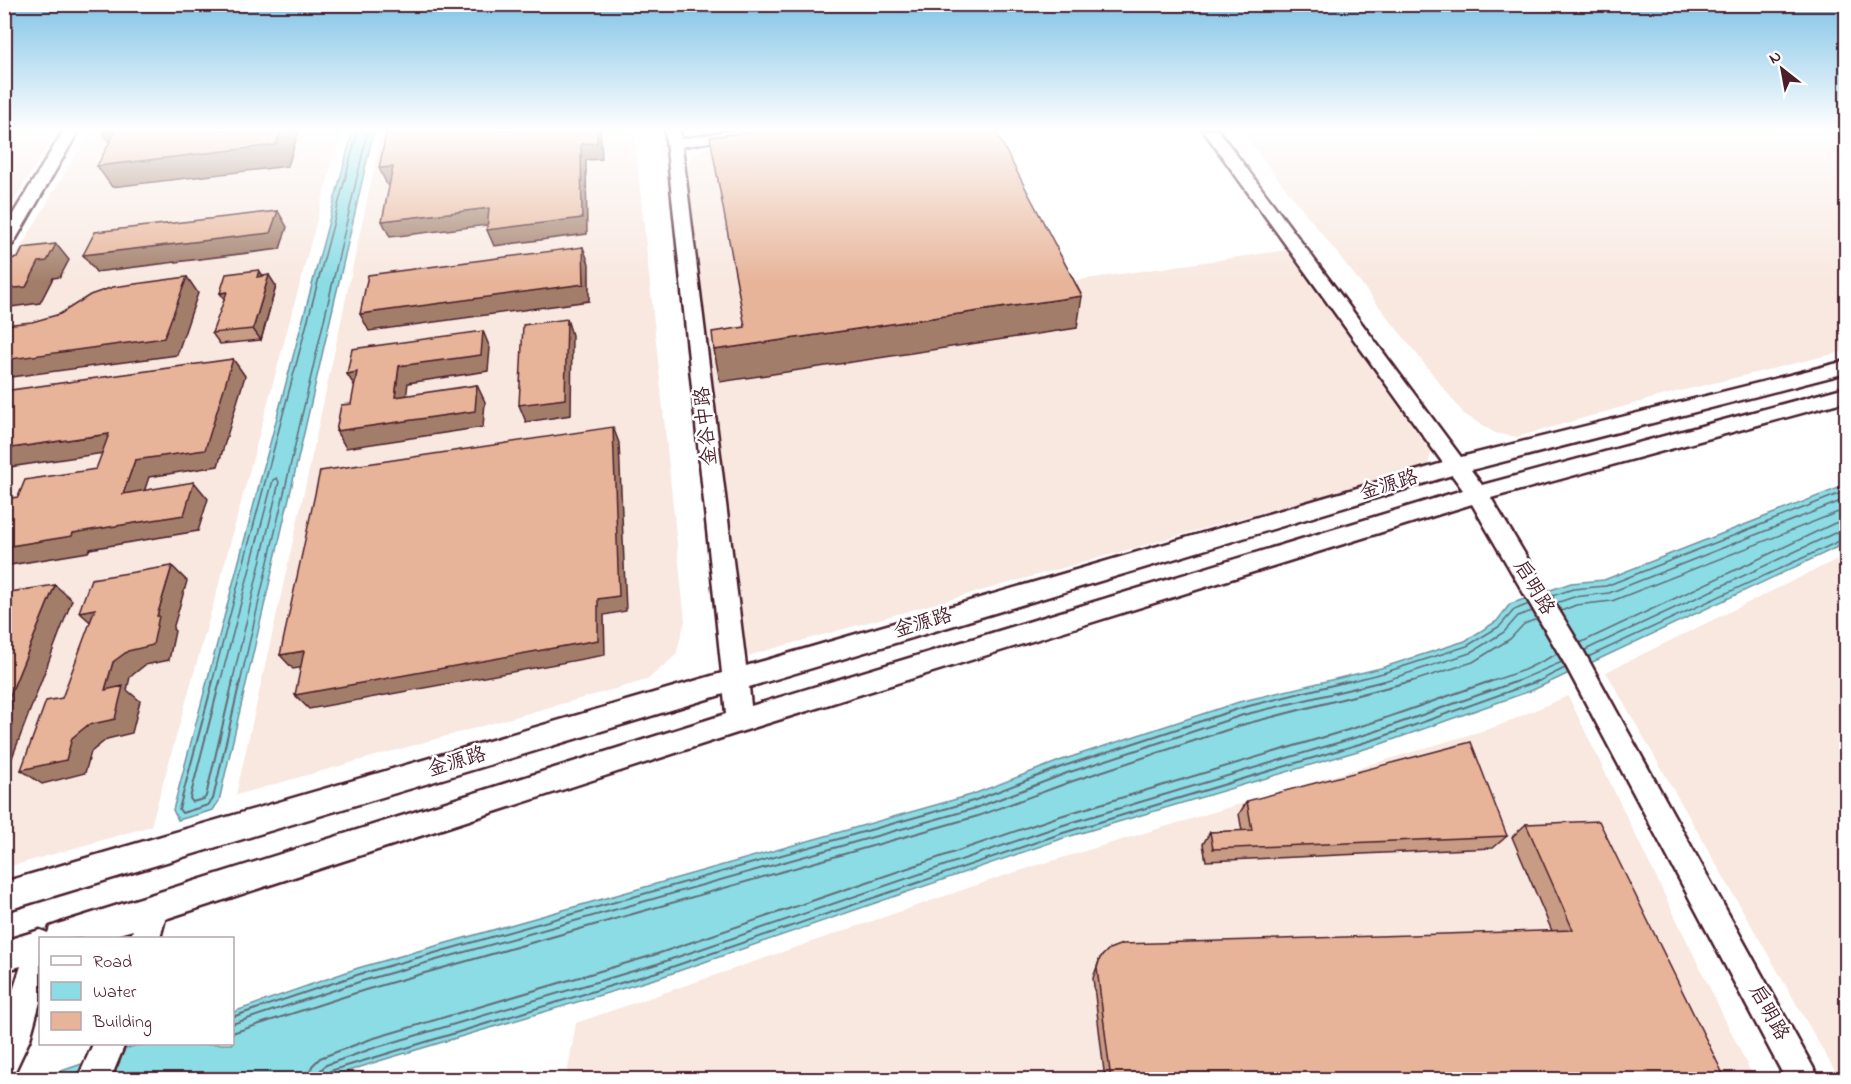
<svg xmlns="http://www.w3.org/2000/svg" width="1851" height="1084" viewBox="0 0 1851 1084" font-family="'Indie Flower','LXGW WenKai TC',sans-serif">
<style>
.built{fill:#f8e8e0}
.water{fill:#8bdce5;stroke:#71909b;stroke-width:1.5}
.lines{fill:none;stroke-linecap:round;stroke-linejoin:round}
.shore-far1{stroke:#646b75;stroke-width:1.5}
.shore{stroke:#646b75;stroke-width:2}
.minor-casing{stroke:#4a1f2b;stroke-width:4}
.tertiary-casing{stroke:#4a1f2b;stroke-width:5}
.minor{fill:#fff;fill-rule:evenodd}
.tertiary{fill:#fff;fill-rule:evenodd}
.wall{fill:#c79b84;stroke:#4a1f2b;stroke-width:1.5}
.shaded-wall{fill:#a27e6b;stroke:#4a1f2b;stroke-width:1.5}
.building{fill:#e7b499;stroke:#4a1f2b;stroke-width:1.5}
.labels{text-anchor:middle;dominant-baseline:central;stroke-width:5;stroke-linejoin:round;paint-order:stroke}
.street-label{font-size:20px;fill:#4a1f2b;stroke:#fff}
</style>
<rect width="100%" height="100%" fill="#fff"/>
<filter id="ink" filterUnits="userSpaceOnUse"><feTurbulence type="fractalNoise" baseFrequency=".0167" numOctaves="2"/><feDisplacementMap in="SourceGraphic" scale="12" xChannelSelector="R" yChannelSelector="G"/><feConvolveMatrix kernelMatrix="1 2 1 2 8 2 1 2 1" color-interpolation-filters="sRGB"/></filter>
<g filter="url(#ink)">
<path class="built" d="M 5,130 L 57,130 L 5,215 Z
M 90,130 L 341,130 L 224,566 L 151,826 L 5,868 L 5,274 Z
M 382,130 L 634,130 L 685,621 L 676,655 L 647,680 L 236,795 L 309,470 Z
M 803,130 L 1072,281 L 1287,250 L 1431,452 L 1428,466 L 747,656 L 685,168 L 691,156 L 705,148 Z
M 1240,130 L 1846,130 L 1846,351 L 1668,394 L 1517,437 L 1495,433 L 1464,414 Z
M 1846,555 L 1846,1079 L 1840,1080 L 1606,672 Z
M 1568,696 L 1754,1079 L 566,1080 L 576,1023 L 1009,874 L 1498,726 Z"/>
<path class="water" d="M 353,130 L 374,130 L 219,801 L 213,810 L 178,820 L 173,810 Z
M 1846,485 L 1846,543 L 1533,690 L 1378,745 L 1064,838 L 661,977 L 379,1061 L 324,1079 L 35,1080 L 140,1044 L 232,1044 L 233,1012 L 358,968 L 971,795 L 1062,760 L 1239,702 L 1381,668 L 1465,641 L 1497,621 L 1510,604 L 1571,583 L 1604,580 Z"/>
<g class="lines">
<path class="shore-far1" d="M 1552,596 L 1573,589 L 1606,586 L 1846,491
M 1556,603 L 1574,597 L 1609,593 L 1846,499
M 1561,611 L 1576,605 L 1612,601 L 1846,509
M 1580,643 L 1835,523 L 1846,521
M 1585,650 L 1839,531 L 1846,530
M 1588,657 L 1846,538
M 212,683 L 358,130
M 220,683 L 273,480 L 277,478 L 279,482 L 232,683
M 240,683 L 368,130
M 1343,683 L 1383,673 L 1467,646 L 1500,626 L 1514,610 L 1529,604
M 1378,683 L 1470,653 L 1504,632 L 1518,616 L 1532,611
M 1407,683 L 1473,662 L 1510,639 L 1524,624 L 1537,619
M 1487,683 L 1524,670 L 1557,654
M 1513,683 L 1562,662
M 1535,683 L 1565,668"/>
<path class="shore" d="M 213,681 L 179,809 L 182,813 L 208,805 L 213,799 L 240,681
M 220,681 L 190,798 L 192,802 L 204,799 L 206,796 L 233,681
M 232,1017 L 360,974 L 973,801 L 1064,766 L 1241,708 L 1349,681
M 232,1024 L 362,981 L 976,808 L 1067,773 L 1243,715 L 1384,681
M 232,1033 L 365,990 L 978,816 L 1070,782 L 1245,724 L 1412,681
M 309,1080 L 312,1066 L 320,1058 L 371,1039 L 654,955 L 1057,817 L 1371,723 L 1491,681
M 318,1080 L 320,1071 L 326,1065 L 374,1048 L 657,964 L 1060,826 L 1374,732 L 1518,681
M 326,1080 L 330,1071 L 660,971 L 1063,833 L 1376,739 L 1538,681"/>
<defs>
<path id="minor" d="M 735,130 L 763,130 L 757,134 L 675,148 L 669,144 L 675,140 Z"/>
<path id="tertiary" d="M 64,130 L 79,130 L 13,244 L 4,249 L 4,229 Z
M 665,130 L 680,130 L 746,666 L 1443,463 L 1203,130 L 1218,130 L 1461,457 L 1846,361 L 1846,373 L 1471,470 L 1482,485 L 1846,387 L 1846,401 L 1491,498 L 1584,652 L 1820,1080 L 1786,1080 L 1566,666 L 1472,504 L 740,732 L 165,919 L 160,938 L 130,938 L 133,930 L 105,938 L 40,938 L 40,1002 L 30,1039 L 15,1071 L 4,1076 L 4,1019 L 21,966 L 4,971 L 4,941 L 40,930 L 48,933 L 50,927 L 61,923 L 726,714 L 724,694 L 4,911 L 4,882 L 722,673 ZM 1452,475 L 1463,490 L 751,706 L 749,687 Z
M 93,1044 L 125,1044 L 110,1080 L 77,1080 Z"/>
</defs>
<use href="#minor" class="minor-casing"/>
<use href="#tertiary" class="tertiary-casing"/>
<use href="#minor" class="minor"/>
<use href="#tertiary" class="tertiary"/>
</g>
<path class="wall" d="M 259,270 L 263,276 L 276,286 L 261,340 L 220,344 L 212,333 Z
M 1247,801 L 1507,836 L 1493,848 L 1206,861 L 1203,844 L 1210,832 L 1242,831 L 1239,814 Z
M 1526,824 L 1726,1080 L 1105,1080 L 1093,978 L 1100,958 L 1552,931 L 1512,837 Z"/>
<path class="shaded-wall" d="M 281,130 L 299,130 L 288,166 L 112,187 L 97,166 Z
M 597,130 L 600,130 L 602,159 L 586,160 L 587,234 L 494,246 L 487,230 Z
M 115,132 L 117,155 L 103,133 Z
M 393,167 L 400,183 L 387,185 L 379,168 Z
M 489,208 L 496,224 L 390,237 L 382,221 Z
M 278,211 L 287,227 L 280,249 L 96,272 L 83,255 Z
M 56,244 L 69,260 L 60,277 L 53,278 L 40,303 L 4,308 L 4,289 L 39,262 Z
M 583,247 L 589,264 L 589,301 L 369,331 L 360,314 Z
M 259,270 L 266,281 L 257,277 Z
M 269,275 L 276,286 L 261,340 L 253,329 Z
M 187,277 L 198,293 L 177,355 L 4,378 L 4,360 Z
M 227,292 L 227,304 L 220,293 Z
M 1082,296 L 1077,328 L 720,382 L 714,350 Z
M 567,319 L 572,335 L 571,415 L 526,422 L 519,405 Z
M 483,331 L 490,348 L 488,371 L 408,383 L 404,414 L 395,397 L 399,366 Z
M 233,359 L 245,376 L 218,466 L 149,477 L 138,510 L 123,494 L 135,460 Z
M 357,372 L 357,390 L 347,374 Z
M 477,385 L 485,402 L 483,427 L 346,448 L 336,431 Z
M 613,427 L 619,443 L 626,611 L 604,615 L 605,655 L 309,709 L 295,695 L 598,599 Z
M 109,434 L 124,450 L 10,467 L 4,480 L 4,449 Z
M 194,482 L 208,499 L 198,531 L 90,549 L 88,552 L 4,566 L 4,547 L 73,533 Z
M 172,566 L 187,581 L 173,629 L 175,631 L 169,660 L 145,665 L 130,677 L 127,690 L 140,701 L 132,733 L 107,739 L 91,752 L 85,773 L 42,784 L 21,770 L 105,690 L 113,662 L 157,616 Z
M 55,585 L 72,600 L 7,771 L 9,773 L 4,785 L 4,710 Z
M 95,609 L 96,627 L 79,612 Z
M 304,651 L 317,665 L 293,669 L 280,655 Z"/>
<path class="building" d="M 104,130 L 281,130 L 276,145 L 97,166 L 115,132 L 103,133 Z
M 394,130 L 597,130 L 597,143 L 581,144 L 582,218 L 487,230 L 489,208 L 382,221 L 393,167 L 379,168 L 386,134 L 393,133 Z
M 767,130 L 995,130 L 1082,296 L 714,350 L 712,332 L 745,327 L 710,137 Z
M 278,211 L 270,233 L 83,255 L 95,232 Z
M 56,244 L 47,261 L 39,262 L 26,287 L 4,289 L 4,259 L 18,258 L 23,248 Z
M 583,247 L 584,284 L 360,314 L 368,275 Z
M 259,270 L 257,277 L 269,275 L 253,329 L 212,333 L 227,292 L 220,293 L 226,274 Z
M 187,277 L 164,338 L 4,360 L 4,325 L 32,322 L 60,314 L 90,295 L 113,287 Z
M 567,319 L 565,399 L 519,405 L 523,325 Z
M 483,331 L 481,355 L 399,366 L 395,397 L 477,385 L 475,411 L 336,431 L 341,405 L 351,404 L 357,372 L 347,374 L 352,349 Z
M 233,359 L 205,450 L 135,460 L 123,494 L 194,482 L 184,515 L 73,533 L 72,536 L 4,547 L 4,499 L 18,497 L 25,480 L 96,469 L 109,434 L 4,449 L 4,391 Z
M 613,427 L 619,596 L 598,599 L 598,640 L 295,695 L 304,651 L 280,655 L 320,471 Z
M 172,566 L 157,616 L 159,616 L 153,645 L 128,651 L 113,662 L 105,690 L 123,686 L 115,719 L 88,725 L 72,738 L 66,760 L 21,770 L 46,701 L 62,698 L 95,609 L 79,612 L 91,579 Z
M 55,585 L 4,710 L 4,593 Z
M 1471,742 L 1507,836 L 1213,849 L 1210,832 L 1252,830 L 1247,801 Z
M 1599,821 L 1726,1080 L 1111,1080 L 1097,968 L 1100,958 L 1109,949 L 1122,944 L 1573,930 L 1526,824 Z"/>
</g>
<linearGradient id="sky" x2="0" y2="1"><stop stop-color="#83c4e7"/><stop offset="0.46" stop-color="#fff"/><stop offset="1" stop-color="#fff" stop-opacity="0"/></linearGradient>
<rect width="1851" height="282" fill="url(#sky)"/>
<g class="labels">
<g class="street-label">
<text transform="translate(707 426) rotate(-96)">金谷中路</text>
<text transform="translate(1389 486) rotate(-17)">金源路</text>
<text transform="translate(1533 588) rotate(59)">启明路</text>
<text transform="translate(923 624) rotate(-17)">金源路</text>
<text transform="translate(457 763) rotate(-17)">金源路</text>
<text transform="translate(1768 1013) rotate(61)">启明路</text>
</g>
</g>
<rect width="1851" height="1084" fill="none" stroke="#fff" stroke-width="24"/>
<rect x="12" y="12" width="1827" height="1060" fill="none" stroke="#4a1f2b" stroke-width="2" filter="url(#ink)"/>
<rect x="39" y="937" width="195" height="108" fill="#ffffff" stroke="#b7a5aa" stroke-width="1.5"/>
<rect x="51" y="956" width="30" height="9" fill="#ffffff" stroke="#b7a5aa" stroke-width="1.5"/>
<text x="93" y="967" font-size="18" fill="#4a1f2b">Road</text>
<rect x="51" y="982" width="30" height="18" fill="#8bdce5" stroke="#b7a5aa" stroke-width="1.5"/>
<text x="93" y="997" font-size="18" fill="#4a1f2b">Water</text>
<rect x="51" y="1012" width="30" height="18" fill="#e7b499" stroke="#b7a5aa" stroke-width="1.5"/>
<text x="93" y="1027" font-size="18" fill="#4a1f2b">Building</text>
<g transform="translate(1782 69) rotate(329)" stroke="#ffffff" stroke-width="4.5" paint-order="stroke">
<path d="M0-4.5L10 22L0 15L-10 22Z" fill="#4a1f2b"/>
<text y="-9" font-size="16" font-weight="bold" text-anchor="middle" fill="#4a1f2b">N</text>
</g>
</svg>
